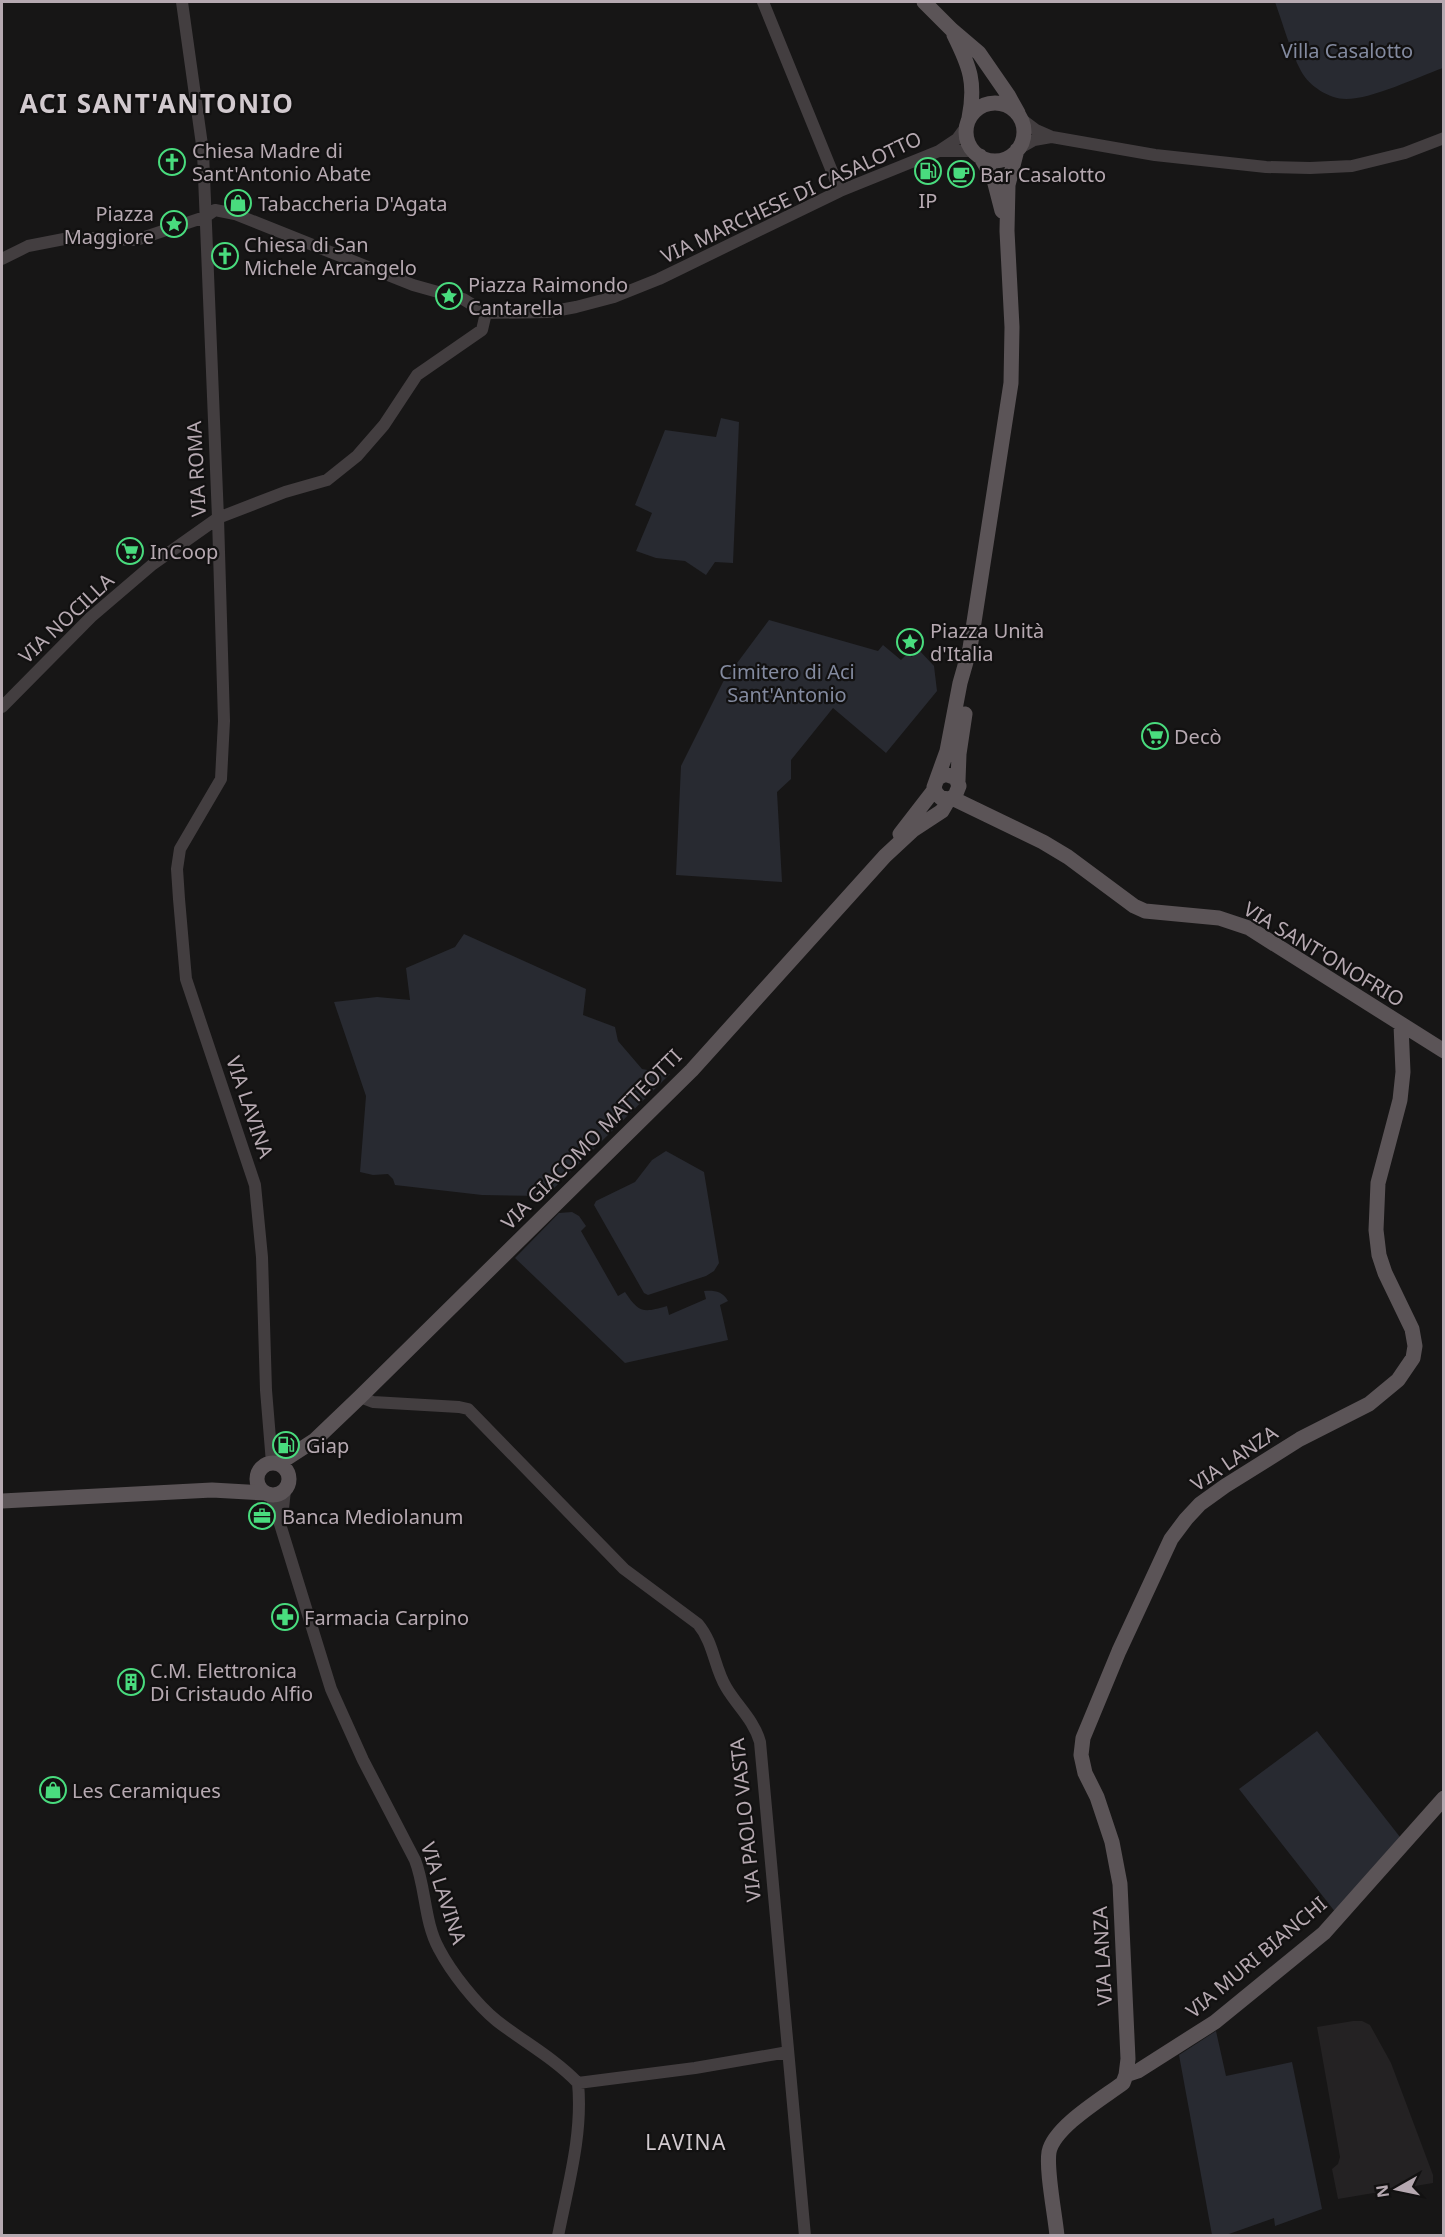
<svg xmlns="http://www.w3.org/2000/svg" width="1445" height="2237" viewBox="0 0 1445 2237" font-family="'Noto Sans',sans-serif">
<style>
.built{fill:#242223}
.green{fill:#282a31}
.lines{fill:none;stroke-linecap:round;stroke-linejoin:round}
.minor{stroke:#433e40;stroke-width:12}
.major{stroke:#5b5457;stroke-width:15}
.labels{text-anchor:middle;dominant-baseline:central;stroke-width:4.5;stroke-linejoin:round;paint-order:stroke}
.park-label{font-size:20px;fill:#838a9f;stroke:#121111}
.poi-label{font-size:20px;fill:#b6a9b1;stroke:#121111;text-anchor:start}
.street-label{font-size:20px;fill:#b6a9b1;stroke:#121111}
.neighbourhood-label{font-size:21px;letter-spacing:1.5px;fill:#d2cacf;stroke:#121111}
.district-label{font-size:26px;font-weight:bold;letter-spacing:1.5px;fill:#d2cacf;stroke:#121111}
</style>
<rect width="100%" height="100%" fill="#171616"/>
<path class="built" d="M 1353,2021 L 1362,2021 L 1370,2025 L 1391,2063 L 1433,2175 L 1433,2183 L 1338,2199 L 1332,2169 L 1338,2164 L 1340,2157 L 1317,2027 Z"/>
<path class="green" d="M 1275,2 L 1443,2 L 1443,68 C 1417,77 1373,99 1346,99 C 1329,99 1309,86 1301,71 C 1290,50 1283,24 1275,2 Z
M 721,418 L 739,422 L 733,563 L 715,562 L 706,575 L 685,561 L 656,558 L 636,551 L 652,513 L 635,505 L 665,430 L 716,437 Z
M 769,620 L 878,651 L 883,645 L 901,660 L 907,654 L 912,657 L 918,649 L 934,666 L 937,691 L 886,753 L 833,708 L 791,760 L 791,779 L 777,792 L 782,882 L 676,875 L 681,766 L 723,682 Z
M 464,934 L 586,989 L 583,1015 L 615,1027 L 618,1041 L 642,1069 L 670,1074 L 546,1196 L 482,1195 L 395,1185 L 393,1179 L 388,1174 L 373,1175 L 360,1172 L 366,1096 L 334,1002 L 377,997 L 410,1000 L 406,968 L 455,947 Z
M 666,1151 L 704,1172 L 719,1263 L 714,1271 L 706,1276 L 648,1295 L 644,1293 L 594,1205 L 596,1201 L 635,1182 L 652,1160 Z
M 572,1212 L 579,1216 L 586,1226 L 581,1231 L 618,1296 L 625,1292 C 639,1313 643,1313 667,1306 L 669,1315 L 706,1299 L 704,1291 C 713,1290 723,1291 728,1301 L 720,1305 L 728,1340 L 625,1363 L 515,1258 L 559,1213 Z
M 1317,1731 L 1400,1837 L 1336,1913 L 1239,1789 Z
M 1216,2031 L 1226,2076 L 1292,2062 L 1322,2209 L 1275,2226 L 1274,2218 L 1226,2235 L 1212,2235 L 1179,2055 Z"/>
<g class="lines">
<path class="minor" d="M 182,2 L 203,152 L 218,518 L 224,721 L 221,779 L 180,849 L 177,869 L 179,899 L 186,979 L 255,1185 L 262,1257 L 266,1390 L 272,1463
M 763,2 L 840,191
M 1020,118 L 1036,130 L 1052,137 L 1155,155 L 1266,167 L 1310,168 L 1352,166 L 1405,153 L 1444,138
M 1018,149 L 1034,140 L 1051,137
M 939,151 L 974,151
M 2,259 L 28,246 L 64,239 L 92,238 L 136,240 L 205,217 L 215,210 L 235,214 L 413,285 L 463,299 L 486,313 L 549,312 L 576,307 L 614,297 L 659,279 L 840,191 L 939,151 L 957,139 L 968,124
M 2,707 L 91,617 L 153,564 L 218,518 L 285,492 L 327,480 L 357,456 L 384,425 L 417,375 L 482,330 L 486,313
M 360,1397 L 373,1402 L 459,1407 L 468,1409 L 624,1569 L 698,1624 C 714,1643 714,1667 726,1687 C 737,1706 754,1720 760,1742 L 805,2236
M 271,1495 L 331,1689 L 363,1760 L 415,1860 C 426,1888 424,1922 439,1949 C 451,1972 476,2004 497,2021 C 524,2042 554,2058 578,2083 C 583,2134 568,2185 558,2236
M 282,1518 L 285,1490
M 578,2083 L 695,2068 L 788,2052"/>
<path class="major" d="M 924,2 L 952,30 L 979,53 L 1008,95 L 1018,113
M 954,35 C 970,67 976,83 969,118
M966 132a29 29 0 1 1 58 0a29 29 0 1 1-58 0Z
M 980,156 L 994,180 L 1002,211
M 938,778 L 945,774 L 956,778 L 959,786 L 955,796 L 949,799 L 941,798 L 936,793 L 934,787 L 947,751 L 960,683 L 970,648 L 1011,383 L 1012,327 L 1007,231 L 1008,185 L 1017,150
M 958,781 L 959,754 L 965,714
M 952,798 L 1043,842 L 1068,857 L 1134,906 L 1145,911 L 1219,918 L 1249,928 L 1444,1051
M 900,834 L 934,790
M257 1479a16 16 0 1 1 32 0a16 16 0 1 1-32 0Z
M 278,1464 L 315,1440 L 360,1397 L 692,1070 L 885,856 L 913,830 L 942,811 L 949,799
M 2,1501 L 212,1490 L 265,1493
M 1126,2075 L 1138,2071 L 1215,2022 L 1324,1933 L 1444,1798
M 1057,2236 C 1055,2214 1046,2171 1049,2152 C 1054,2127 1103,2098 1123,2083 L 1126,2075 L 1128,2059 L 1120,1884 L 1112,1842 L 1097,1797 L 1085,1773 L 1081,1755 L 1083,1738 L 1119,1651 L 1171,1539 L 1186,1519 L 1200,1504 L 1225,1486 L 1300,1439 L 1369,1404 L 1398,1380 L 1413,1358 L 1415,1346 L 1412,1329 L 1385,1273 L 1379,1255 L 1376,1230 L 1378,1183 L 1400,1100 L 1403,1072 L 1401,1025"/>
</g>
<defs>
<symbol id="church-ring" viewBox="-11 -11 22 22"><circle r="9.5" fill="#121111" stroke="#49dc7e" stroke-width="1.5"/><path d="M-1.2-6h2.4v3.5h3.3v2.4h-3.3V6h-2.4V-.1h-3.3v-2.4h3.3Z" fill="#49dc7e"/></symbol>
<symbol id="fuel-ring" viewBox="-11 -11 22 22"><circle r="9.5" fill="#121111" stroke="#49dc7e" stroke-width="1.5"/><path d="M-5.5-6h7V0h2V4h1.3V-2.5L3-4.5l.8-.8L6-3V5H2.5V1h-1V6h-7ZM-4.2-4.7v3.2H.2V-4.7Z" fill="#49dc7e"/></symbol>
<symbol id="cafe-ring" viewBox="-11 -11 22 22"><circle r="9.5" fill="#121111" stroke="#49dc7e" stroke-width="1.5"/><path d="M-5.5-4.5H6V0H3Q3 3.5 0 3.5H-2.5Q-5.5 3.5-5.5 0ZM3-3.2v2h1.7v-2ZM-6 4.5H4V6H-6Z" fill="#49dc7e"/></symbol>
<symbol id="shop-ring" viewBox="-11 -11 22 22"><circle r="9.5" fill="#121111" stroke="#49dc7e" stroke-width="1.5"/><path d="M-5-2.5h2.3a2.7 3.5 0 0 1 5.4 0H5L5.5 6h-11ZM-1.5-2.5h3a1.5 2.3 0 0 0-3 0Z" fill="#49dc7e"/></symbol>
<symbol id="sight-ring" viewBox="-11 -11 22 22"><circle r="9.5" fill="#121111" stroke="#49dc7e" stroke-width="1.5"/><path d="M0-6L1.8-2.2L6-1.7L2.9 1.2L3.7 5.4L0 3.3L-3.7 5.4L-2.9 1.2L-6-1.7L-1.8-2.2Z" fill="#49dc7e"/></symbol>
<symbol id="supermarket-ring" viewBox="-11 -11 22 22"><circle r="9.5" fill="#121111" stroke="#49dc7e" stroke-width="1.5"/><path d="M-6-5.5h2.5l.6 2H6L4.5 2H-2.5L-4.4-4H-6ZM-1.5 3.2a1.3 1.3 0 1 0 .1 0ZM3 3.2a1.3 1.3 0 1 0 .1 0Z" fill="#49dc7e"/></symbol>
<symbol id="office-ring" viewBox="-11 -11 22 22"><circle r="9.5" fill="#121111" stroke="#49dc7e" stroke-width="1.5"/><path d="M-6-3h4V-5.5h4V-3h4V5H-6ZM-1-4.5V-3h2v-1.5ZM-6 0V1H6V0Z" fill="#49dc7e"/></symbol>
<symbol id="pharmacy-ring" viewBox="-11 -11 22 22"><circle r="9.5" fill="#121111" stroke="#49dc7e" stroke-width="1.5"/><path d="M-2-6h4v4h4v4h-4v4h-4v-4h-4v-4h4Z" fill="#49dc7e"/></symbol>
<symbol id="building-ring" viewBox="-11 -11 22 22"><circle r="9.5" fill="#121111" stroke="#49dc7e" stroke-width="1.5"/><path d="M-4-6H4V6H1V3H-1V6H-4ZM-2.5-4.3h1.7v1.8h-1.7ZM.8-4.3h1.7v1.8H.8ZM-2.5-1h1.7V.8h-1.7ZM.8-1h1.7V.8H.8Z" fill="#49dc7e"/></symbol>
</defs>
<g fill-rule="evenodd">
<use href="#church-ring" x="157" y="147" width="30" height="30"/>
<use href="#fuel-ring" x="913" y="156" width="30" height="30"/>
<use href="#cafe-ring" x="946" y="159" width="30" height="30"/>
<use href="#shop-ring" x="223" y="188" width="30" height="30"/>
<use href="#sight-ring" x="159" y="209" width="30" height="30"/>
<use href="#church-ring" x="210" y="241" width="30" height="30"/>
<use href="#sight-ring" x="434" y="281" width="30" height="30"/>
<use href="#supermarket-ring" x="115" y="536" width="30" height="30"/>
<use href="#sight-ring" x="895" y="627" width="30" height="30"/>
<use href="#supermarket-ring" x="1140" y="721" width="30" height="30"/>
<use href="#fuel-ring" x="271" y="1430" width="30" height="30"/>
<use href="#office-ring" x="247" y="1501" width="30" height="30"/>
<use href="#pharmacy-ring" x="270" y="1602" width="30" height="30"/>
<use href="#building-ring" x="116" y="1667" width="30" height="30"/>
<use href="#shop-ring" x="38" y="1775" width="30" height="30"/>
</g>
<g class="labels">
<g class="park-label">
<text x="1347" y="50">Villa Casalotto</text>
<text x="787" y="671">Cimitero di Aci<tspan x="787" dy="23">Sant'Antonio</tspan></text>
</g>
<g class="poi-label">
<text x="192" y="150">Chiesa Madre di<tspan x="192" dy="23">Sant'Antonio Abate</tspan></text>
<text x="980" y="174">Bar Casalotto</text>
<text x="928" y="200" text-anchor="middle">IP</text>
<text x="258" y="203">Tabaccheria D'Agata</text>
<text x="154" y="213" text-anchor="end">Piazza<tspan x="154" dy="23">Maggiore</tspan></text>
<text x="244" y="244">Chiesa di San<tspan x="244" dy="23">Michele Arcangelo</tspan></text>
<text x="468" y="284">Piazza Raimondo<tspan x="468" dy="23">Cantarella</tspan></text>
<text x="150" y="551">InCoop</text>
<text x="930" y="630">Piazza Unità<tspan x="930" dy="23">d'Italia</tspan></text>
<text x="1174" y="736">Decò</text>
<text x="306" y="1445">Giap</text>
<text x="282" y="1516">Banca Mediolanum</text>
<text x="304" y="1617">Farmacia Carpino</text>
<text x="150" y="1670">C.M. Elettronica<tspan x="150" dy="23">Di Cristaudo Alfio</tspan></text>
<text x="72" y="1790">Les Ceramiques</text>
</g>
<g class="street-label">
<text transform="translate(791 197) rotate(-25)">VIA MARCHESE DI CASALOTTO</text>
<text transform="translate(196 469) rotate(-93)">VIA ROMA</text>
<text transform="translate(66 618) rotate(-43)">VIA NOCILLA</text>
<text transform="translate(1324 954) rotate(31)">VIA SANT'ONOFRIO</text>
<text transform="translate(250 1107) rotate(71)">VIA LAVINA</text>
<text transform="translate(591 1139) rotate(-45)">VIA GIACOMO MATTEOTTI</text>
<text transform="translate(1234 1458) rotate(-34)">VIA LANZA</text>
<text transform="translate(745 1820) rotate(-96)">VIA PAOLO VASTA</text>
<text transform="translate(444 1893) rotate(72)">VIA LAVINA</text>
<text transform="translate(1102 1956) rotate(-93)">VIA LANZA</text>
<text transform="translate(1256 1957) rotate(-40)">VIA MURI BIANCHI</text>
</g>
<g class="neighbourhood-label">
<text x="686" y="2142">LAVINA</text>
</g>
<g class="district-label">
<text x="157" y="103">ACI SANT'ANTONIO</text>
</g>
</g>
<rect width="1445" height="2237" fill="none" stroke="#b6a9b1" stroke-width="6"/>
<g transform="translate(1397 2189) rotate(261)" stroke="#121111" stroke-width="4.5" paint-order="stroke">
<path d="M0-4.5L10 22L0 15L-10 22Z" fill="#b6a9b1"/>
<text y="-9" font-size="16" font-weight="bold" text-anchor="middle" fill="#b6a9b1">N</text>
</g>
</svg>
